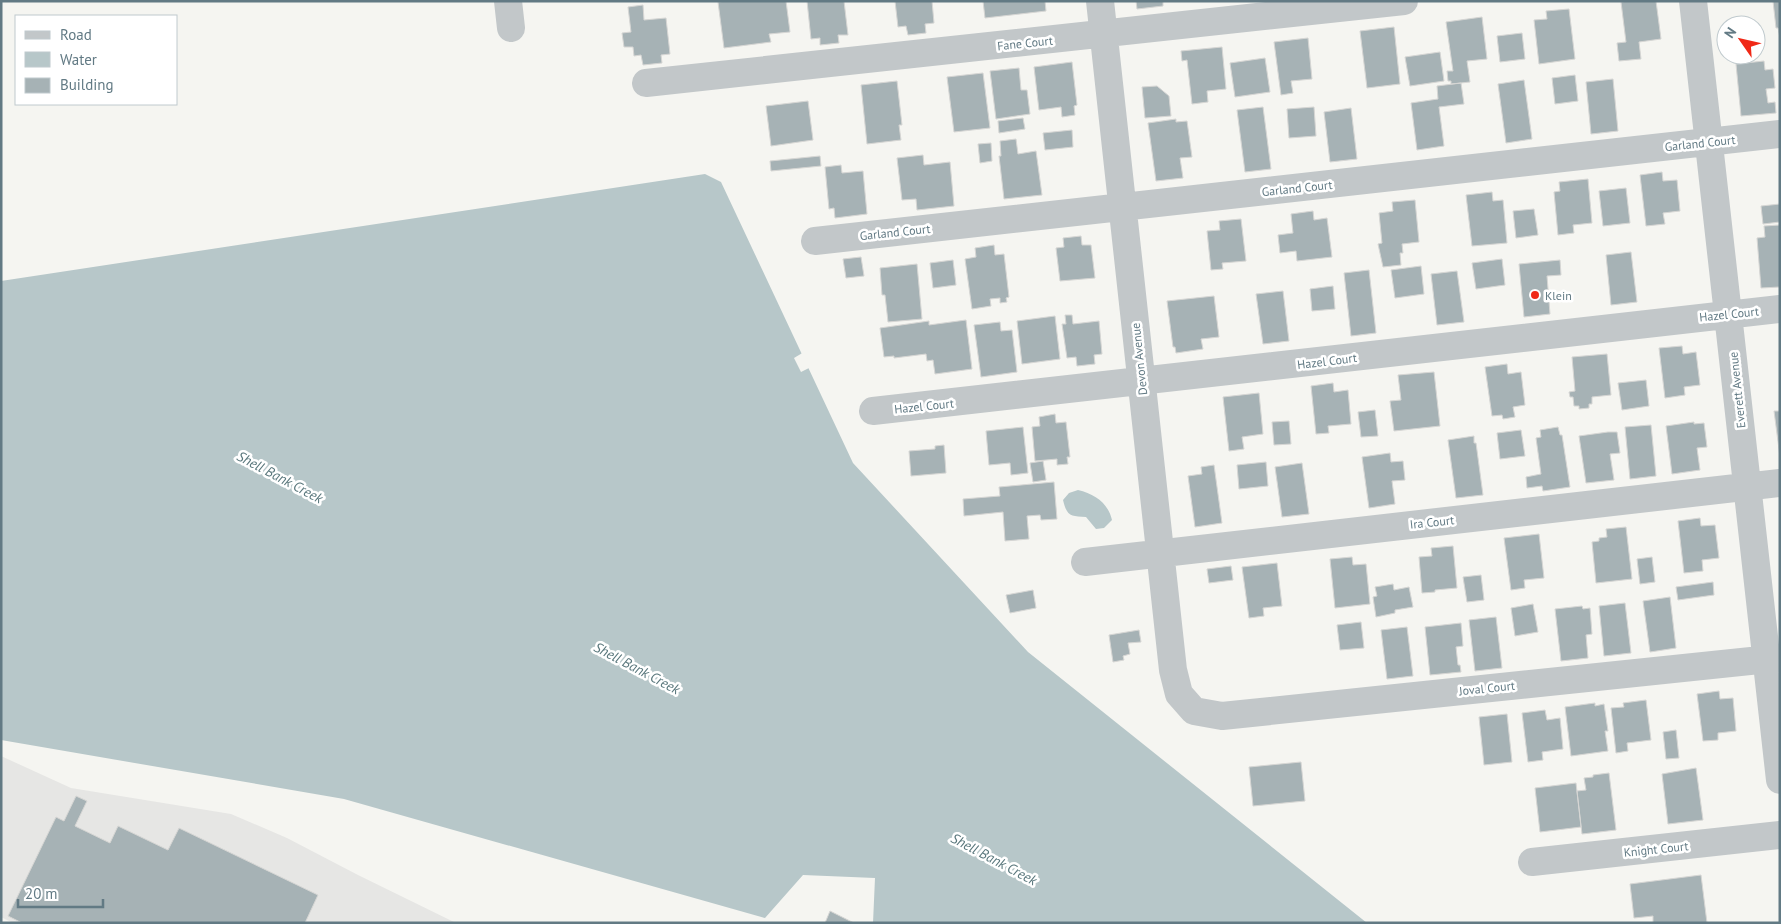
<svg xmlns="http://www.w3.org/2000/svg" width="1781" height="924" viewBox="0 0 1781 924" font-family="'PT Sans',sans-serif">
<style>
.built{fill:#e6e6e4}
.water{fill:#b7c7c9}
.pier{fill:#f5f5f1}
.building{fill:#a6b2b5;stroke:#d6d6d4}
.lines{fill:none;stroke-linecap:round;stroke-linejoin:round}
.minor{stroke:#c2c7c9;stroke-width:28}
.poi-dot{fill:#f02816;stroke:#fff;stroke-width:2}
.labels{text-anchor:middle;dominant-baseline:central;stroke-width:5;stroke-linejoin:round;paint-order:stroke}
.street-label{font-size:12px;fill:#627a84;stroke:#fff}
.poi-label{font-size:12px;fill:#627a84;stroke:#fff;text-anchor:start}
.water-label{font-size:14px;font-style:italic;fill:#58767b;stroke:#fff}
</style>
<rect width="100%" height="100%" fill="#f5f5f1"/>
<path class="built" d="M 1,756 L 71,788 L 231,814 L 287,838 L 358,875 L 456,923 L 13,923 L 1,917 Z"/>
<path class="water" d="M 705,174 L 721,182 L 853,463 L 1028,652 L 1367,923 L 873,923 L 875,878 L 803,875 L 765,918 L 344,799 L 1,740 L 1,281 Z
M 1078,490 C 1095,494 1108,503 1112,520 L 1104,528 L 1096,529 L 1086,517 C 1071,516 1067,517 1063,500 L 1069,493 Z"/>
<path class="pier" d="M 804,352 L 811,367 L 801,372 L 794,358 Z"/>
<path class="building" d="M 726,1 L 786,1 L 790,32 L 769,34 L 771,42 L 724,48 L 718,2 Z
M 807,1 L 844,1 L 848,35 L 838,35 L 839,43 L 820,45 L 820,38 L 811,39 Z
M 895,1 L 932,1 L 934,23 L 925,24 L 926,33 L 908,35 L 906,26 L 898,27 Z
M 983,1 L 1045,1 L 1046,11 L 985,18 Z
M 1136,1 L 1163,1 L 1163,6 L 1137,9 Z
M 1628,1 L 1656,1 L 1661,39 L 1639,42 L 1641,59 L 1619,61 L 1617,43 L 1626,42 L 1621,2 Z
M 1773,1 L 1780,1 L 1780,38 L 1778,28 L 1776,28 Z
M 643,5 L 644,20 L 666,18 L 670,54 L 661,55 L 662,63 L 643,65 L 641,55 L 634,56 L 633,47 L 624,47 L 622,33 L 631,32 L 628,7 Z
M 1569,9 L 1575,59 L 1539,64 L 1534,20 L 1547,19 L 1546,11 Z
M 1482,17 L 1487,59 L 1467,61 L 1470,82 L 1451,84 L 1451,81 L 1448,81 L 1447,71 L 1453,71 L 1446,22 Z
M 1394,27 L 1400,84 L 1367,88 L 1360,31 Z
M 1522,33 L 1525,59 L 1500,62 L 1497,36 Z
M 1308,38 L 1312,79 L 1291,81 L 1293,93 L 1281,95 L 1274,42 Z
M 1222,47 L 1226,89 L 1207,91 L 1208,102 L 1192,104 L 1187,60 L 1182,61 L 1181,51 Z
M 1440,52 L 1444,81 L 1410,86 L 1405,57 Z
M 1265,58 L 1270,92 L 1235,97 L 1230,63 Z
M 1764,61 L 1765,70 L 1773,69 L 1775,88 L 1766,89 L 1768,103 L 1775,102 L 1776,113 L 1741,116 L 1736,64 Z
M 1072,62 L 1077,105 L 1074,106 L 1075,115 L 1062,117 L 1061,107 L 1039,110 L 1034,67 Z
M 1019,68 L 1021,90 L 1027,90 L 1030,114 L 996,119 L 990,71 Z
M 983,73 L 990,128 L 954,132 L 947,77 Z
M 1575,75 L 1578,101 L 1555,104 L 1552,78 Z
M 1613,79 L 1618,131 L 1591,134 L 1586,82 Z
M 1524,80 L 1532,139 L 1506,143 L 1498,84 Z
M 897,81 L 902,125 L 899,125 L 901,140 L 867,144 L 861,85 Z
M 1461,83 L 1464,104 L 1439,107 L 1444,146 L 1417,150 L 1411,103 L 1438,99 L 1437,86 Z
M 1157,86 L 1169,96 L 1171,116 L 1145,118 L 1142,87 Z
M 808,101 L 813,140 L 771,146 L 766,106 Z
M 1263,107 L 1271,169 L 1245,172 L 1237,110 Z
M 1314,107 L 1316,136 L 1289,138 L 1287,109 Z
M 1351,108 L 1357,159 L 1330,162 L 1324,112 Z
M 1023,118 L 1025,129 L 999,133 L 998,121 Z
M 1176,119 L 1176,122 L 1187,121 L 1192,157 L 1180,158 L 1183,178 L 1156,181 L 1148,123 Z
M 1072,130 L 1073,147 L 1045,150 L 1043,133 Z
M 1016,139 L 1018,154 L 1036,151 L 1042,195 L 1004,199 L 999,156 L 1001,156 L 1000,141 Z
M 991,143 L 992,161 L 980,163 L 978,144 Z
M 923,155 L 924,165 L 950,162 L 954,206 L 917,210 L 916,199 L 902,200 L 897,158 Z
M 820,156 L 821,166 L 771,171 L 770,161 Z
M 841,165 L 842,173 L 863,171 L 867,214 L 835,218 L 834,208 L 829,209 L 825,167 Z
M 1662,172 L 1663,181 L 1677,180 L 1680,211 L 1663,213 L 1665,224 L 1646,226 L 1640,175 Z
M 1588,179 L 1592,223 L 1573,225 L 1574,233 L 1558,235 L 1554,192 L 1560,191 L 1559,182 Z
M 1626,188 L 1630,223 L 1603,226 L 1599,191 Z
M 1492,192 L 1493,201 L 1503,200 L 1507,243 L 1472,246 L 1466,195 Z
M 1415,200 L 1419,242 L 1402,244 L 1403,253 L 1400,253 L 1401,265 L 1383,267 L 1378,244 L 1382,243 L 1379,213 L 1393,211 L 1392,202 Z
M 1780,204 L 1780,222 L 1763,224 L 1761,206 Z
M 1534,209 L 1538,235 L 1516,238 L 1513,211 Z
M 1313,211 L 1314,220 L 1327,218 L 1332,257 L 1297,261 L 1296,251 L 1280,253 L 1278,235 L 1293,233 L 1291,214 Z
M 1241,219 L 1246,261 L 1222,263 L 1223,269 L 1211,270 L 1207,231 L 1220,230 L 1219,221 Z
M 1780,225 L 1780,287 L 1761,288 L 1757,238 L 1765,237 L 1764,226 Z
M 1081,236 L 1082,245 L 1091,245 L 1095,278 L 1060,281 L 1056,248 L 1064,247 L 1063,238 Z
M 994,245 L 995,255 L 1004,254 L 1009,297 L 1006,298 L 1007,302 L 1000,303 L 1000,298 L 990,299 L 991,306 L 972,309 L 965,259 L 976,257 L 975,248 Z
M 1631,252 L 1637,302 L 1611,305 L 1606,255 Z
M 861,257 L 864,276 L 846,278 L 843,259 Z
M 1502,259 L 1505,285 L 1476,289 L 1472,263 Z
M 953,260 L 956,285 L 933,288 L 930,263 Z
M 1560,260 L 1561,275 L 1547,276 L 1550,314 L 1524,317 L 1519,264 Z
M 917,264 L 922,319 L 888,322 L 885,295 L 882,295 L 880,268 Z
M 1421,266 L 1424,294 L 1395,298 L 1391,270 Z
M 1369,270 L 1376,333 L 1351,336 L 1344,273 Z
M 1457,271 L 1464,322 L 1437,325 L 1431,274 Z
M 1333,286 L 1335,309 L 1312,311 L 1310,289 Z
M 1283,291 L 1289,341 L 1263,344 L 1256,294 Z
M 1214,296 L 1219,337 L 1201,339 L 1203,349 L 1176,353 L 1175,347 L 1173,347 L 1167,301 Z
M 1065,315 L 1072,315 L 1073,324 L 1099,321 L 1102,354 L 1094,355 L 1095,364 L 1077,366 L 1076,357 L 1067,358 L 1062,324 L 1066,324 Z
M 1055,316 L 1060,359 L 1022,364 L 1017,321 Z
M 966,320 L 972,369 L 935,374 L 933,360 L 927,361 L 926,354 L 894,358 L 894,356 L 884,357 L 880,328 L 929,321 L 929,325 Z
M 1000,322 L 1001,331 L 1012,330 L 1017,372 L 981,377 L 974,325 Z
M 1682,346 L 1683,354 L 1696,352 L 1700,385 L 1684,387 L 1685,395 L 1665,398 L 1659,348 Z
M 1607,354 L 1611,395 L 1592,397 L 1592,404 L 1589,404 L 1589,408 L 1579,409 L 1579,406 L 1574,406 L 1573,397 L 1570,397 L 1569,392 L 1575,391 L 1572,357 Z
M 1507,364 L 1508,374 L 1521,372 L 1525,405 L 1513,407 L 1515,417 L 1503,419 L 1502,415 L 1492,416 L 1485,367 Z
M 1434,372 L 1440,426 L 1394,431 L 1390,401 L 1401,400 L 1398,375 Z
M 1646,380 L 1649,406 L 1622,410 L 1618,383 Z
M 1333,383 L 1334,392 L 1348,390 L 1351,424 L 1328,426 L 1329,433 L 1316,434 L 1311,386 Z
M 1259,393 L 1263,434 L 1242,437 L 1244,449 L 1229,451 L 1223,397 Z
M 1375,410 L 1378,436 L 1361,437 L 1358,412 Z
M 1774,411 L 1780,411 L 1780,457 Z
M 1055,414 L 1056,423 L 1066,422 L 1070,457 L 1067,457 L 1068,464 L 1057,465 L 1057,459 L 1035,461 L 1032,427 L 1040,426 L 1039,417 Z
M 1289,421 L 1291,444 L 1274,445 L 1272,422 Z
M 1694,422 L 1694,424 L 1704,423 L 1707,447 L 1697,448 L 1700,470 L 1672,474 L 1666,426 Z
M 1651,425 L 1656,476 L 1630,479 L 1625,427 Z
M 1023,427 L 1028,473 L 1011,475 L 1010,463 L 989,465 L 986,431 Z
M 1558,427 L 1560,435 L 1562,435 L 1570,487 L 1543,491 L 1542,486 L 1527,488 L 1526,477 L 1541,474 L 1536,438 L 1541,437 L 1540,430 Z
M 1521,430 L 1525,456 L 1500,459 L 1497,433 Z
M 1608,432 L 1617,432 L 1620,453 L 1610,454 L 1614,480 L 1586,483 L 1579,436 Z
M 1474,436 L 1474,443 L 1476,443 L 1483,495 L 1456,498 L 1448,440 Z
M 944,445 L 946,473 L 911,476 L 909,451 L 935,449 L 935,446 Z
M 1390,453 L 1391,462 L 1403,461 L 1405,480 L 1392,481 L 1395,504 L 1369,508 L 1362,457 Z
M 1043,461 L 1046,480 L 1033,482 L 1030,463 Z
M 1266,462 L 1268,486 L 1239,489 L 1237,465 Z
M 1302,463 L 1309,514 L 1282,517 L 1275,467 Z
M 1214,465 L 1222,523 L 1195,527 L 1188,476 L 1202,474 L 1201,467 Z
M 1054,482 L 1057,519 L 1041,520 L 1040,515 L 1027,516 L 1029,539 L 1005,541 L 1003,512 L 964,516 L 963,499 L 1000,496 L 999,487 Z
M 1700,518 L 1701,526 L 1715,525 L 1719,558 L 1702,560 L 1703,571 L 1684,573 L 1678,521 Z
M 1626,527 L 1632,579 L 1596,583 L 1592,542 L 1599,541 L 1599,538 L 1607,537 L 1606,529 Z
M 1539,534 L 1544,578 L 1524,580 L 1525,588 L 1511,590 L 1504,538 Z
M 1453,546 L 1457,588 L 1435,590 L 1435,592 L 1422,593 L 1419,557 L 1432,556 L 1431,548 Z
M 1352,557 L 1353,565 L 1366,564 L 1370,604 L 1335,608 L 1330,559 Z
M 1652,557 L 1655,582 L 1640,584 L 1637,559 Z
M 1277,563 L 1282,606 L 1263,608 L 1264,616 L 1249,618 L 1242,567 Z
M 1231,566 L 1233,580 L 1209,583 L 1207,569 Z
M 1481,575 L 1484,600 L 1467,602 L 1463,577 Z
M 1713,582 L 1714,595 L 1678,600 L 1676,587 Z
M 1393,584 L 1394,590 L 1409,587 L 1413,607 L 1395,610 L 1395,613 L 1376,617 L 1373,597 L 1377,596 L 1375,587 Z
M 1033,590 L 1036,608 L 1010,613 L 1006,595 Z
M 1670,597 L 1676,648 L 1650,652 L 1643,601 Z
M 1625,603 L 1631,653 L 1604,656 L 1599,606 Z
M 1533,604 L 1538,632 L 1515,636 L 1511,608 Z
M 1582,606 L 1583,609 L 1590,608 L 1592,634 L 1586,635 L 1588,658 L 1561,661 L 1555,609 Z
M 1496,617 L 1502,668 L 1475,671 L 1469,620 Z
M 1361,622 L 1364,648 L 1340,650 L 1337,625 Z
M 1461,623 L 1463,646 L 1456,647 L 1458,665 L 1460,665 L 1461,672 L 1430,675 L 1425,627 Z
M 1407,627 L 1413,676 L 1387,679 L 1381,630 Z
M 1139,630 L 1141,642 L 1128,643 L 1130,654 L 1123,656 L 1124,660 L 1113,662 L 1109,635 Z
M 1719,691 L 1720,699 L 1733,698 L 1736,731 L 1718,733 L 1718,740 L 1703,741 L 1697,694 Z
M 1646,700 L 1651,740 L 1627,743 L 1628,751 L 1616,753 L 1611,708 L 1624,707 L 1623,703 Z
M 1595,703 L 1595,706 L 1604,704 L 1608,731 L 1605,731 L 1608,751 L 1571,756 L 1565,707 Z
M 1545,710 L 1547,720 L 1560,718 L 1563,749 L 1542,752 L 1543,760 L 1528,762 L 1522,713 Z
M 1507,714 L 1512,762 L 1484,765 L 1479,717 Z
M 1676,730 L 1679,758 L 1666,759 L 1663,732 Z
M 1301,762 L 1305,801 L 1253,806 L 1249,767 Z
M 1696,768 L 1703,820 L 1668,824 L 1662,774 Z
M 1609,773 L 1616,830 L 1582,834 L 1577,791 L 1586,790 L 1584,778 L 1593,777 L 1593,775 Z
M 1576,783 L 1581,827 L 1540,832 L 1535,788 Z
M 76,796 L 87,801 L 75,826 L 110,843 L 118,826 L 168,850 L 179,828 L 318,895 L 305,923 L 22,923 L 8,916 L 56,817 L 64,821 Z
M 1701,875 L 1707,923 L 1653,923 L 1653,916 L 1634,918 L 1630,884 Z
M 830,911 L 854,923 L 825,923 Z"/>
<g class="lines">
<path class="minor" d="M 508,1 L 511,28
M 1100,1 L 1173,670 L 1179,694 L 1194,711 L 1222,716 L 1780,658
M 1693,1 L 1780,780
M 646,83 L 1404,1
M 815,241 L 1780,134
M 873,411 L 1780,309
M 1085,562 L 1780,483
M 1532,862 L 1780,835"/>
</g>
<circle class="poi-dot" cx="1535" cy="295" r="5"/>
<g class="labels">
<g class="street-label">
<text transform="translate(1025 43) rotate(-6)">Fane Court</text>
<text transform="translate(1700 143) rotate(-6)">Garland Court</text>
<text transform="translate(1297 188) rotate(-6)">Garland Court</text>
<text transform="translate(895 232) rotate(-6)">Garland Court</text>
<text transform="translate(1729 314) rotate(-6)">Hazel Court</text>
<text transform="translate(1139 359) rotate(-96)">Devon Avenue</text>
<text transform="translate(1327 361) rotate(-7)">Hazel Court</text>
<text transform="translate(1737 390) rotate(-96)">Everett Avenue</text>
<text transform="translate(924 406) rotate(-6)">Hazel Court</text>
<text transform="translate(1432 522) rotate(-6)">Ira Court</text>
<text transform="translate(1487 688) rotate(-6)">Joval Court</text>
<text transform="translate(1656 849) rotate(-6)">Knight Court</text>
</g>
<g class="poi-label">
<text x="1545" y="295">Klein</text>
</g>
<g class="water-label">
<text transform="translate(280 477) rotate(28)">Shell Bank Creek</text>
<text transform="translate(637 668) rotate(28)">Shell Bank Creek</text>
<text transform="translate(994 859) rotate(28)">Shell Bank Creek</text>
</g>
</g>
<rect width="1781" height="924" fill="none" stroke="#627a84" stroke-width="5"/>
<rect x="15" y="15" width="162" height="90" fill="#ffffff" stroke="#c0cace"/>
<rect x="25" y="31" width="25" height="8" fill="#c2c7c9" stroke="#c0cace"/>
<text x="60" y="40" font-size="15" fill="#627a84">Road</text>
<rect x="25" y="52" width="25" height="15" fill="#b7c7c9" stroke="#c0cace"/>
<text x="60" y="65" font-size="15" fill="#627a84">Water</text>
<rect x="25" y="78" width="25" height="15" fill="#a6b2b5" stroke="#c0cace"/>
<text x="60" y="90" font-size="15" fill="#627a84">Building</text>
<g transform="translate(1741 40) rotate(304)"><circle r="24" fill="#ffffff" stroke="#c0cace"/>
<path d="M0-4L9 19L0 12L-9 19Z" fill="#f02816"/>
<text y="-8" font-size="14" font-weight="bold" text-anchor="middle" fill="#627a84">N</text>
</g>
<path d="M18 899v8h85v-8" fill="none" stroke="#627a84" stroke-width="2.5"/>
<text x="25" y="899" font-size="15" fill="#627a84" stroke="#ffffff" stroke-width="4" paint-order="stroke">20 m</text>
</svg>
